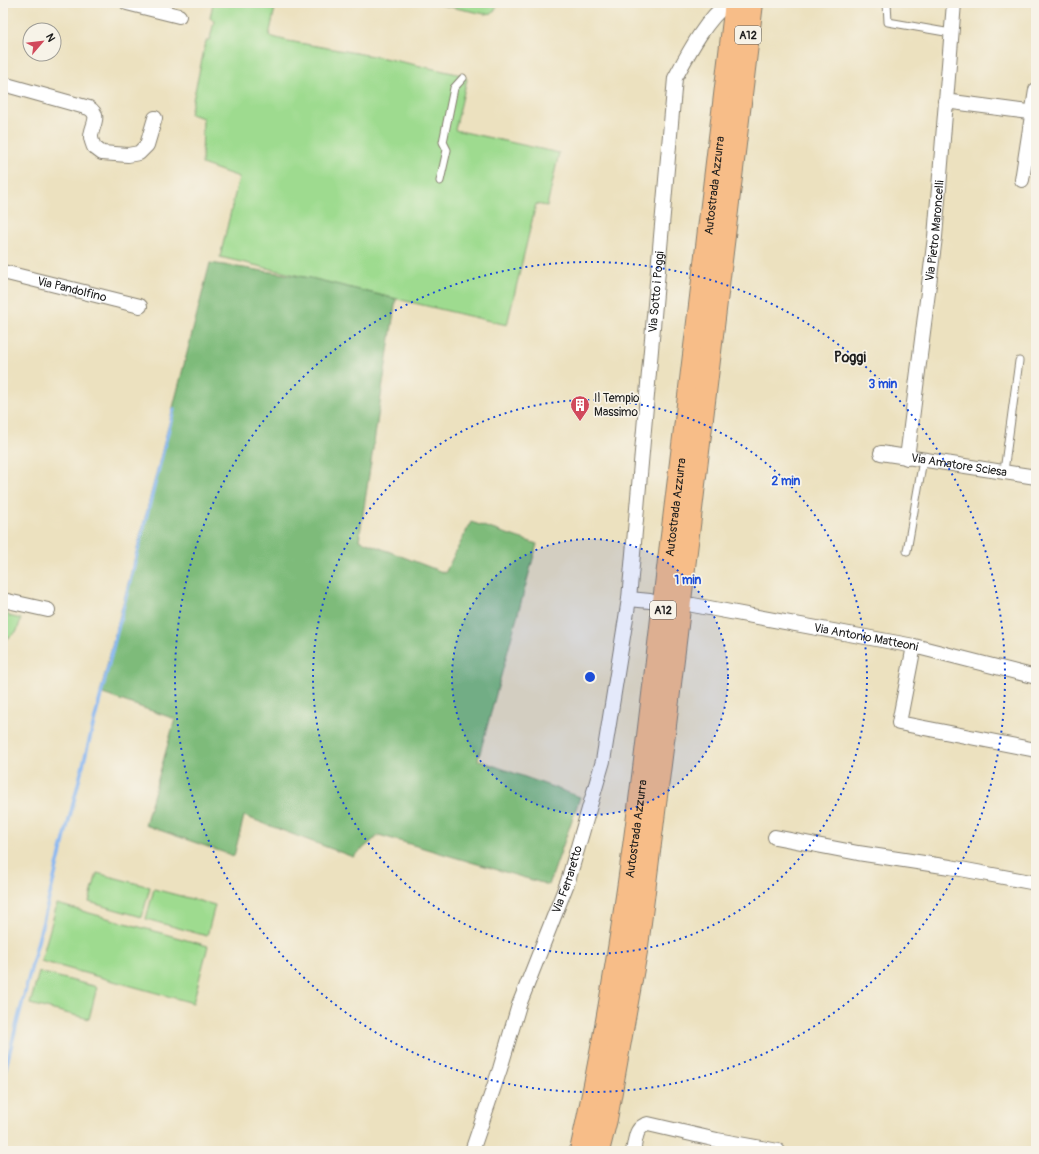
<svg xmlns="http://www.w3.org/2000/svg" width="1039" height="1154" viewBox="0 0 1039 1154" font-family="Pangolin,sans-serif">
<style>
.green{fill:#9edb8f;stroke:#5d7c56}
.forest{fill:#7ebb7a;stroke:#4d6c4b}
.lines{fill:none;stroke-linecap:round;stroke-linejoin:round}
.stream{stroke:#87b7f3;stroke-width:3.5}
.lane-casing{stroke:#847e6e;stroke-width:9}
.street-casing{stroke:#847e6e;stroke-width:16}
.highway-casing{stroke:#847e6e;stroke-width:24}
.lane{stroke:#fff;stroke-width:7}
.street{stroke:#fff;stroke-width:14}
.highway{stroke:#f7bd88;stroke-width:22}
.ring{fill:none;stroke:#1d4ed8;stroke-width:2;stroke-dasharray:2 4}
.labels{text-anchor:middle;dominant-baseline:central;stroke-width:3.5;stroke-linejoin:round;paint-order:stroke}
.shield{fill:#f7f3e8;stroke:#5e5c59;stroke-width:1}
.shield-label{font-size:11px;font-weight:bold;fill:#1c1c1c}
.street-label{font-size:12px;fill:#1c1c1c;stroke:#f7f3e8}
.poi-label{font-size:12px;fill:#1c1c1c;stroke:#f7f3e8;text-anchor:start}
.quarter-label{font-size:14px;font-weight:bold;fill:#1c1c1c;stroke:#f7f3e8}
.centre{fill:#1d4ed8;stroke:#f7f3e8;stroke-width:2}
.ring-label{font-size:12px;text-anchor:middle;font-weight:bold;fill:#1d4ed8;stroke:#f7f3e8;stroke-width:3.5;stroke-linejoin:round;paint-order:stroke}
</style>
<rect width="100%" height="100%" fill="#f7f3e8"/>
<filter id="ink" filterUnits="userSpaceOnUse"><feTurbulence type="fractalNoise" baseFrequency=".025" numOctaves="2"/><feDisplacementMap in="SourceGraphic" scale="8" xChannelSelector="R" yChannelSelector="G"/><feConvolveMatrix kernelMatrix="1 2 1 2 8 2 1 2 1" color-interpolation-filters="sRGB"/></filter>
<filter id="wash" filterUnits="userSpaceOnUse"><feTurbulence type="fractalNoise" baseFrequency=".012" numOctaves="4" result="noise"/><feDisplacementMap in="SourceGraphic" scale="16" xChannelSelector="R" yChannelSelector="G"/><feGaussianBlur stdDeviation="0.9" result="paint"/><feColorMatrix in="noise" values="0 0 0 0 0 0 0 0 0 0 0 0 0 0 0 0 0 1.4 0 .05"/><feComposite in="paint" operator="in"/></filter>
<g filter="url(#wash)">
<rect width="100%" height="100%" fill="#ece1bf"/>
<path class="green" d="M 213,3 L 276,3 L 269,36 L 288,41 L 384,58 L 462,75 L 467,79 L 455,130 L 559,153 L 547,206 L 536,204 L 507,325 L 220,257 L 239,177 L 202,164 L 203,118 L 190,114 L 206,41 L 210,39 L 214,21 L 210,18 Z
M 431,3 L 498,3 L 497,6 L 493,13 L 485,14 Z
M 3,606 L 9,616 L 21,619 L 17,631 L 3,642 Z
M 97,873 L 150,887 L 142,917 L 89,902 Z
M 154,889 L 215,905 L 207,936 L 146,919 Z
M 57,904 L 208,946 L 193,1003 L 41,961 Z
M 39,972 L 97,987 L 89,1019 L 30,1004 Z"/>
<path class="forest" d="M 210,263 L 311,278 L 396,299 L 359,540 L 445,573 L 471,522 L 537,544 L 478,760 L 580,797 L 549,885 L 379,835 L 353,857 L 244,816 L 234,856 L 145,825 L 175,719 L 100,693 Z"/>
<g class="lines">
<path class="stream" d="M 3,1078 L 174,409"/>
</g>
</g>
<g filter="url(#ink)">
<g class="lines">
<defs>
<path id="lane" d="M 887,3 L 888,22 L 951,33
M 440,181 L 447,150 L 443,142 L 454,88 L 463,78
M 1004,471 L 1019,361
M 907,551 L 923,460"/>
<g id="street">
<path d="M 127,3 L 179,16"/>
<path d="M 3,84 L 89,108 C 102,116 91,126 91,137 C 91,140 93,144 94,147 L 102,153 L 128,155 L 139,153 L 147,145 L 155,118"/>
<path d="M 945,101 L 1036,113"/>
<path d="M 1022,180 L 1036,90"/>
<path id="s1" d="M 3,272 L 140,306"/>
<path id="s2" d="M 881,453 L 1036,477"/>
<path id="s3" d="M 907,458 L 935,237 L 954,3"/>
<path d="M 629,599 L 650,601"/>
<path d="M 3,600 L 48,610"/>
<path id="s4" d="M 693,605 L 914,646 L 1036,677"/>
<path d="M 914,646 L 899,723 L 1036,750"/>
<path d="M 775,837 L 858,853 L 950,867 L 1036,883"/>
<path id="s5" d="M 472,1151 L 500,1069 L 519,1005 L 568,881 L 603,761 L 629,599 L 675,78 C 688,54 706,19 728,3"/>
<path d="M 633,1151 C 636,1139 635,1127 648,1124 L 717,1140 L 778,1151"/>
</g>
<g id="highway">
<path id="s6" d="M 581,1151 C 621,973 642,791 663,610 C 688,408 712,205 736,3"/>
<path d="M 598,1151 L 606,1119 L 637,946 L 665,725 L 752,3"/>
</g>
</defs>
<use href="#lane" class="lane-casing"/>
<use href="#street" class="street-casing"/>
<use href="#highway" class="highway-casing"/>
<use href="#lane" class="lane"/>
<use href="#street" class="street"/>
<use href="#highway" class="highway"/>
</g>
</g>
<circle cx="590" cy="677" r="138" fill="#1d4ed8" fill-opacity=".12"/>
<g class="ring">
<circle cx="590" cy="677" r="138"/>
<circle cx="590" cy="677" r="277"/>
<circle cx="590" cy="677" r="415"/>
</g>
<defs>
<symbol id="building-pin" viewBox="-11 -11 22 30"><path d="M0 17L-7.5 6A9.5 9.5 0 1 1 7.5 6Z" fill="#d1495b" stroke="#f7f3e8"/><path d="M-4-6H4V6H1V3H-1V6H-4ZM-2.5-4.3h1.7v1.8h-1.7ZM.8-4.3h1.7v1.8H.8ZM-2.5-1h1.7V.8h-1.7ZM.8-1h1.7V.8H.8Z" fill="#fff"/></symbol>
</defs>
<g fill-rule="evenodd">
<use href="#building-pin" x="569" y="394" width="22" height="30"/>
</g>
<g class="labels">
<g class="shield">
<rect x="735" y="26" width="26" height="18" rx="3"/>
<rect x="650" y="601" width="26" height="18" rx="3"/>
</g>
<g class="shield-label">
<text x="748" y="35">A12</text>
<text x="663" y="610">A12</text>
</g>
<g class="street-label">
<text stroke="none"><textPath href="#s6" startOffset="975">Autostrada Azzurra</textPath></text>
<text stroke="none"><textPath href="#s3" startOffset="229">Via Pietro Maroncelli</textPath></text>
<text stroke="none"><textPath href="#s1" startOffset="71">Via Pandolfino</textPath></text>
<text stroke="none"><textPath href="#s5" startOffset="884">Via Sotto i Poggi</textPath></text>
<text stroke="none"><textPath href="#s2" startOffset="79">Via Amatore Sciesa</textPath></text>
<text stroke="none"><textPath href="#s6" startOffset="651">Autostrada Azzurra</textPath></text>
<text stroke="none"><textPath href="#s4" startOffset="176">Via Antonio Matteoni</textPath></text>
<text stroke="none"><textPath href="#s6" startOffset="327">Autostrada Azzurra</textPath></text>
<text stroke="none"><textPath href="#s5" startOffset="288">Via Ferraretto</textPath></text>
</g>
<g class="poi-label">
<text x="594" y="398">Il Tempio<tspan x="594" dy="14">Massimo</tspan></text>
</g>
<g class="quarter-label">
<text x="850" y="357">Poggi</text>
</g>
</g>
<circle cx="590" cy="677" r="6" class="centre"/>
<g class="ring-label">
<text x="883" y="388">3 min</text>
<text x="786" y="485">2 min</text>
<text x="688" y="584">1 min</text>
</g>
<rect width="1039" height="1154" fill="none" stroke="#f7f3e8" stroke-width="16"/>
<g transform="translate(42 42) rotate(62)"><circle r="19" fill="#f7f3e8" stroke="#9f9d96"/>
<path d="M0-3L7 15L0 10L-7 15Z" fill="#d1495b"/>
<text y="-6" font-size="11" font-weight="bold" text-anchor="middle" fill="#1c1c1c">N</text>
</g>
</svg>
